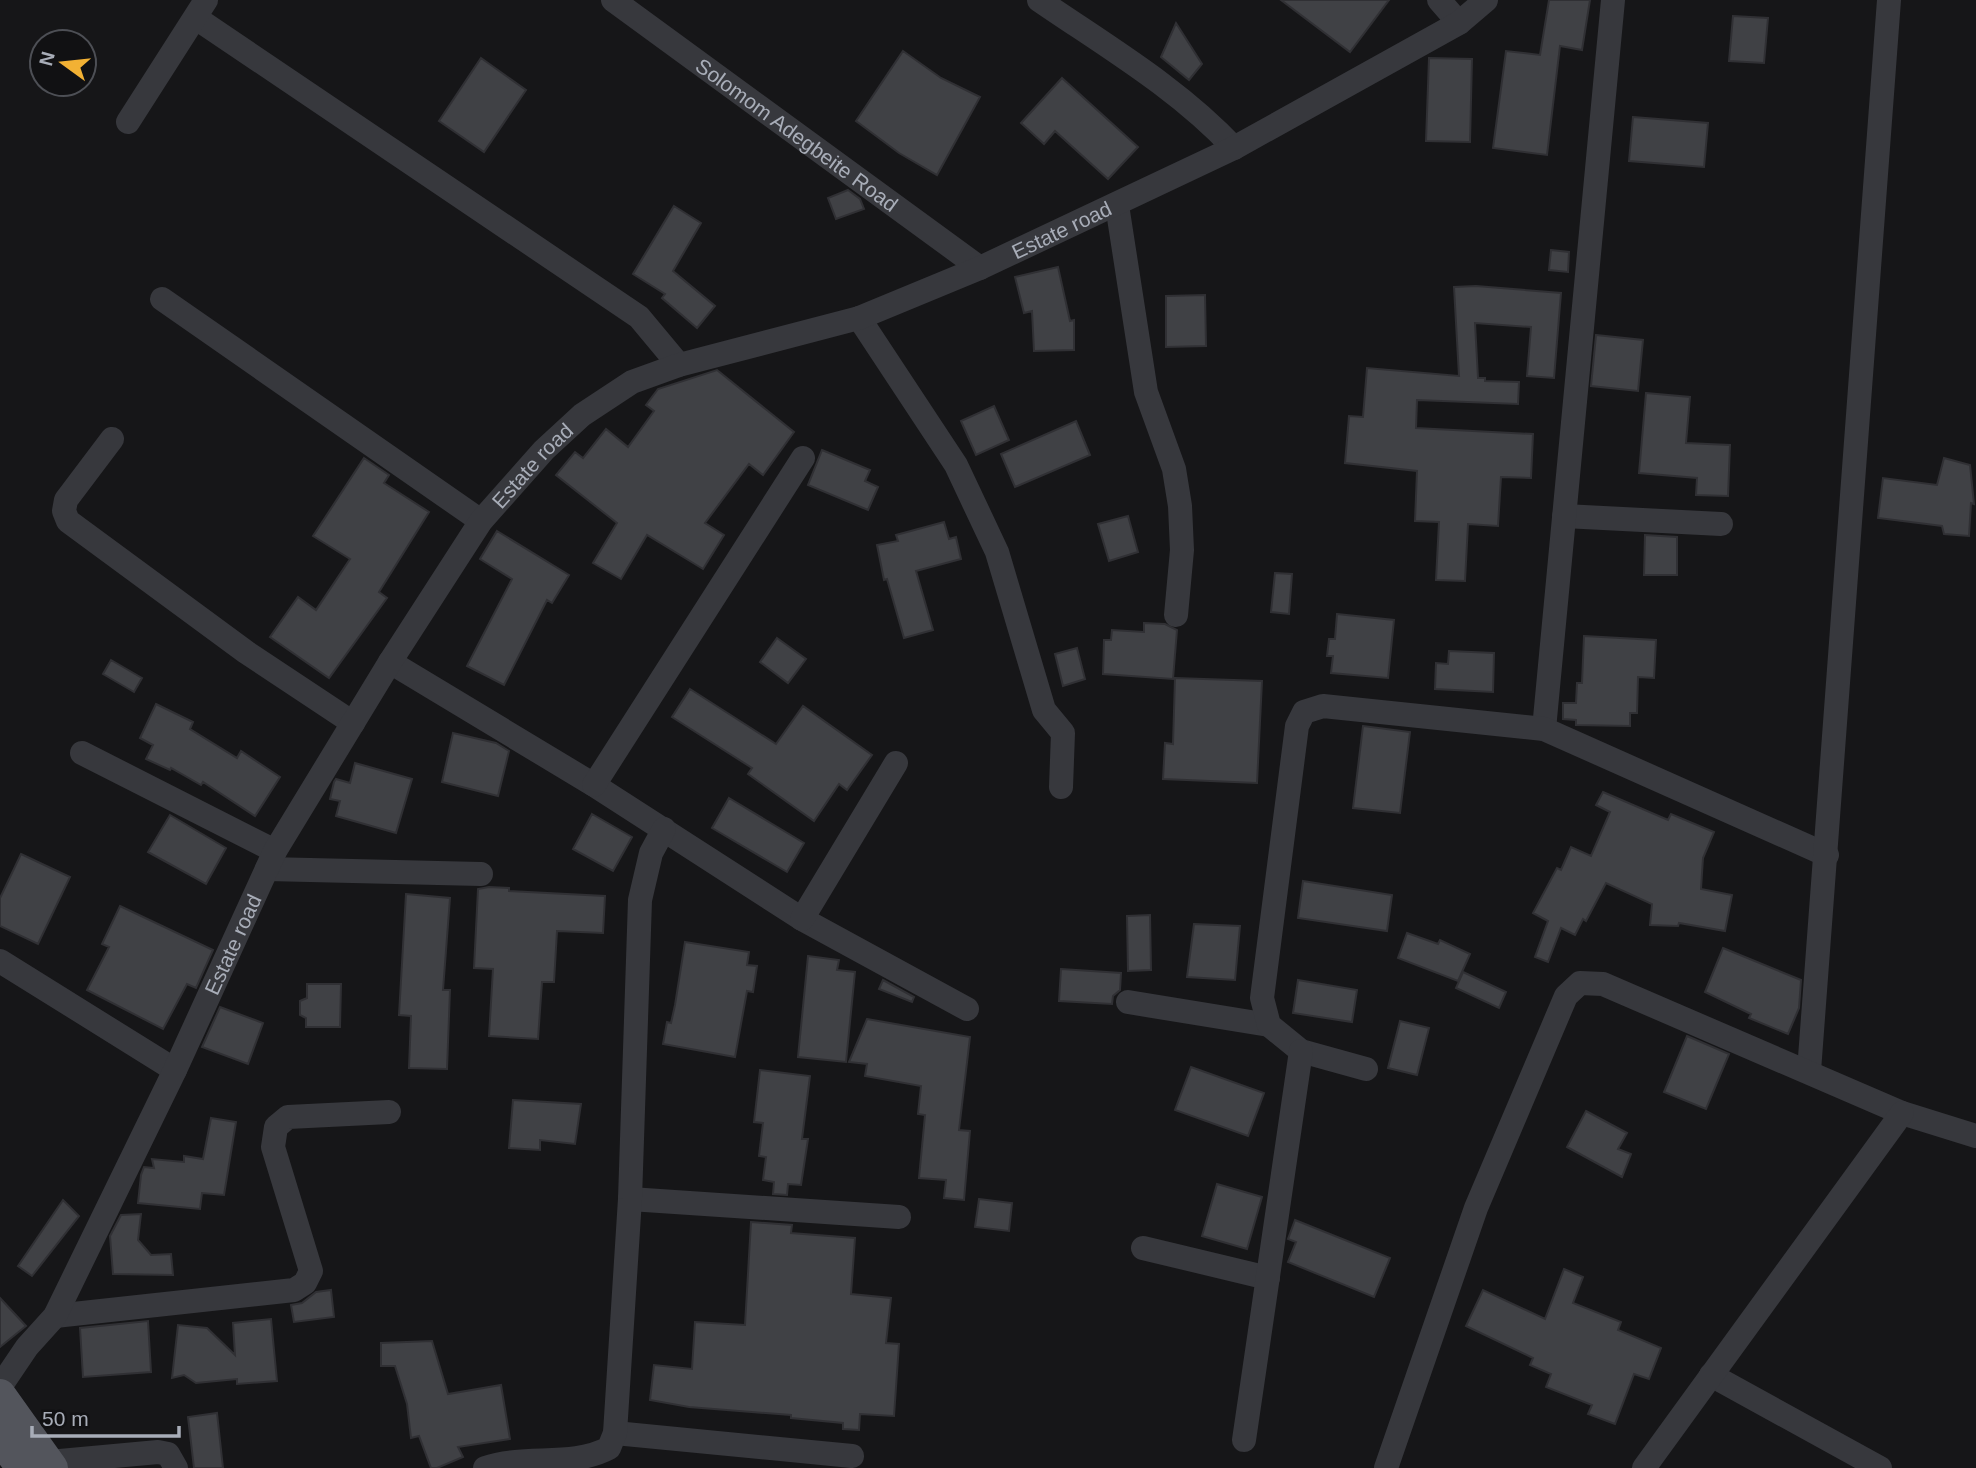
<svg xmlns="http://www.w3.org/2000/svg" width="1976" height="1468" viewBox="0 0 1976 1468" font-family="Arial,sans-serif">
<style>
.building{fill:#404145;stroke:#303034;stroke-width:2}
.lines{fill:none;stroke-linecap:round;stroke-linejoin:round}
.minor{stroke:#37383d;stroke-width:24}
.major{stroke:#53555c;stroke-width:32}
.labels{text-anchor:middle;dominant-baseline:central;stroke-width:5;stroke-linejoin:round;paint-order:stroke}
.street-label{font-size:21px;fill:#a8adb8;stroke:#111113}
</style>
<rect width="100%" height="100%" fill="#161618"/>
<path class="building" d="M 1281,0 L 1389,0 L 1350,52 Z
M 1549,0 L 1590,0 L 1582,50 L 1560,46 L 1547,155 L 1493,148 L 1506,51 L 1540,55 Z
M 1733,16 L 1768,18 L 1764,63 L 1729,61 Z
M 1176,23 L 1202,64 L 1189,80 L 1161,57 Z
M 903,51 L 941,78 L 980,97 L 937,175 L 899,153 L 856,121 Z
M 481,58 L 526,90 L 484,152 L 439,121 Z
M 1429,58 L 1472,59 L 1470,142 L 1426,141 Z
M 1062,78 L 1138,147 L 1108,179 L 1055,131 L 1044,144 L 1021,123 Z
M 1633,117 L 1708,123 L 1704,167 L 1629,161 Z
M 848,190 L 860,199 L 864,209 L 836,219 L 828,198 Z
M 674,206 L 701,223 L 673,271 L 715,306 L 697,328 L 662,298 L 665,294 L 633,274 Z
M 1551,250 L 1569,252 L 1568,272 L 1549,270 Z
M 1058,267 L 1070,321 L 1074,320 L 1074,350 L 1034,351 L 1032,311 L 1024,313 L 1015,277 Z
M 1476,286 L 1561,293 L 1554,378 L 1527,376 L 1531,327 L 1475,323 L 1478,378 L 1485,378 L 1485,381 L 1519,382 L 1518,404 L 1417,400 L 1416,428 L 1533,434 L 1531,478 L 1501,477 L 1498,526 L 1468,524 L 1465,581 L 1436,580 L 1439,522 L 1415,521 L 1417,471 L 1345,463 L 1349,416 L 1363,417 L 1367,368 L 1459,376 L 1454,287 Z
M 1205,295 L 1206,346 L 1166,347 L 1166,296 Z
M 1596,335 L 1643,340 L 1638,391 L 1591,386 Z
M 717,370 L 794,432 L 763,475 L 749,464 L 705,523 L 724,535 L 703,569 L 647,535 L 621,579 L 593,563 L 617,523 L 556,475 L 575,452 L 583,458 L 606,429 L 628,447 L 654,411 L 646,405 L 658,389 Z
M 1646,393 L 1690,397 L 1686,443 L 1730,445 L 1728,496 L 1696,495 L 1697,478 L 1639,473 Z
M 994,406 L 1009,440 L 976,455 L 961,421 Z
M 1076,421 L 1090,455 L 1015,487 L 1001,454 Z
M 822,450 L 870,470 L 865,481 L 878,487 L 868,510 L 808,485 Z
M 364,458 L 389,475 L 384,483 L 429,512 L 379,592 L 387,598 L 329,678 L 270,637 L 298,597 L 316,610 L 350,559 L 313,536 Z
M 1944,458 L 1970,465 L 1974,504 L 1971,503 L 1969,536 L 1944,534 L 1942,526 L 1878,518 L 1883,478 L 1937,485 Z
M 1128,516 L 1138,552 L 1109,561 L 1098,524 Z
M 944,522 L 949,539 L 956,537 L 961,559 L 916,571 L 933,630 L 904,638 L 887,579 L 884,580 L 877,545 L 898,541 L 896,535 Z
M 497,531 L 569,575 L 552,603 L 547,600 L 504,685 L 467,666 L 512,579 L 480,559 Z
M 1645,535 L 1677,537 L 1677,575 L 1644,575 Z
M 1275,573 L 1292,574 L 1289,614 L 1271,612 Z
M 1337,614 L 1394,620 L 1388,678 L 1331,673 L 1333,656 L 1327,656 L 1329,639 L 1335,639 Z
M 1144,623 L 1165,624 L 1177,630 L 1173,679 L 1103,674 L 1104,640 L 1111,640 L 1112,630 L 1144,632 Z
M 1584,636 L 1656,640 L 1654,678 L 1638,677 L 1637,713 L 1630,713 L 1630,726 L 1576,725 L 1576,720 L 1563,719 L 1563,703 L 1576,703 L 1577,683 L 1582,683 Z
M 777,638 L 806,659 L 788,683 L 760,662 Z
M 1077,648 L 1085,679 L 1063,686 L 1055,654 Z
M 1449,651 L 1494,653 L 1493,692 L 1435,689 L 1436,663 L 1448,664 Z
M 111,660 L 142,678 L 134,692 L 103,674 Z
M 1175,678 L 1262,681 L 1257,783 L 1163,779 L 1165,743 L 1173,744 Z
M 690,689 L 776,744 L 803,706 L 872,755 L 847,790 L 839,784 L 814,821 L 748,774 L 752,768 L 672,717 Z
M 156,704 L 193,722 L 190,729 L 237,758 L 241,751 L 280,777 L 255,816 L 203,782 L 201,785 L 171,768 L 170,770 L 146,759 L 153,745 L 140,738 Z
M 1363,726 L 1410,732 L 1400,813 L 1353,808 Z
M 453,733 L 496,743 L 509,751 L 498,796 L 442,782 Z
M 355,763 L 412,779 L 396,833 L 336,816 L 340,801 L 330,799 L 334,782 L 336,779 L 350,783 Z
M 1603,792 L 1668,820 L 1671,814 L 1714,832 L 1703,858 L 1701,889 L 1732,895 L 1725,931 L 1679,923 L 1678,926 L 1650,925 L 1652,904 L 1606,883 L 1586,921 L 1583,919 L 1575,935 L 1561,928 L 1548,962 L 1535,957 L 1548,921 L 1533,913 L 1557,868 L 1561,870 L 1571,847 L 1591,856 L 1610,812 L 1596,805 Z
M 729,798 L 804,843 L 787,872 L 712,828 Z
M 592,814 L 632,837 L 613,871 L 573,849 Z
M 170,815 L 226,848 L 206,884 L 148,852 Z
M 21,854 L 70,877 L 38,944 L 0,926 L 0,898 Z
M 1303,881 L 1392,895 L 1387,931 L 1298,918 Z
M 489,887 L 509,888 L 509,891 L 605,896 L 603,933 L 557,931 L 554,982 L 542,982 L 538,1039 L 489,1036 L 493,969 L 474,968 L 478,889 Z
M 406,894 L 450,898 L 443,990 L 450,990 L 447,1069 L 409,1068 L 411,1016 L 399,1015 Z
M 120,906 L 213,950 L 196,988 L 187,984 L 163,1029 L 87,990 L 109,947 L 102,944 Z
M 1150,915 L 1151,970 L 1128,971 L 1127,916 Z
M 1194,924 L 1240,926 L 1235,980 L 1187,977 Z
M 1407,933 L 1438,944 L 1440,940 L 1470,954 L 1458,981 L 1398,958 Z
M 685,942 L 749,952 L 747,965 L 757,966 L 753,992 L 747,991 L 735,1057 L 663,1044 L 667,1022 L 671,1023 L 675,1005 Z
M 1723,948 L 1801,980 L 1799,1008 L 1788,1034 L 1749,1018 L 1751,1014 L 1705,992 Z
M 808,956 L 839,960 L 837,970 L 855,972 L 846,1062 L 798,1057 Z
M 1061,969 L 1121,973 L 1120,990 L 1113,996 L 1112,1004 L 1059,1001 Z
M 1463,972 L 1506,992 L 1499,1008 L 1456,988 Z
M 883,980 L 914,997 L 912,1002 L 879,989 Z
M 1298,980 L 1357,990 L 1352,1022 L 1293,1013 Z
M 307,984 L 341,984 L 340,1027 L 306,1027 L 306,1018 L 300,1015 L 300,1001 L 307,998 Z
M 220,1007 L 263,1023 L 248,1064 L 202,1047 Z
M 867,1019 L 970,1037 L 959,1130 L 970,1131 L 964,1200 L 944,1198 L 946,1180 L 919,1178 L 925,1115 L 918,1114 L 921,1086 L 865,1076 L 867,1064 L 849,1062 Z
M 1400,1021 L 1429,1028 L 1417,1075 L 1388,1068 Z
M 1687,1036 L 1729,1054 L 1706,1109 L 1664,1092 Z
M 1191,1067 L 1264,1093 L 1248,1136 L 1175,1110 Z
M 760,1070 L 810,1076 L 802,1139 L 808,1139 L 801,1185 L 788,1184 L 787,1195 L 773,1194 L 774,1182 L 763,1180 L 766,1157 L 759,1156 L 763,1123 L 754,1122 Z
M 513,1100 L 581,1104 L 575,1144 L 540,1140 L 540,1150 L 509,1148 Z
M 1586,1111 L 1627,1133 L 1618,1149 L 1631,1154 L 1622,1177 L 1567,1147 Z
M 211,1118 L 236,1122 L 224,1195 L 202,1193 L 200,1209 L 138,1203 L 141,1175 L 144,1167 L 154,1168 L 152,1159 L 184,1162 L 184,1156 L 203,1159 Z
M 1217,1184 L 1262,1197 L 1247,1249 L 1202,1236 Z
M 979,1199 L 1012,1203 L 1009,1231 L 975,1227 Z
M 63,1200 L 79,1216 L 32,1276 L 18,1266 Z
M 141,1214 L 138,1240 L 151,1255 L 171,1254 L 173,1275 L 113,1274 L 110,1236 L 121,1215 Z
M 1295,1220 L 1390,1258 L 1374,1297 L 1288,1262 L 1296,1242 L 1288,1239 Z
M 751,1222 L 792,1225 L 791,1233 L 855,1238 L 851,1294 L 891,1298 L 886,1343 L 899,1344 L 894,1416 L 860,1414 L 859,1430 L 843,1429 L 843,1423 L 791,1418 L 791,1415 L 689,1407 L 650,1400 L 654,1365 L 692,1369 L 695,1322 L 745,1325 Z
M 1564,1269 L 1583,1277 L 1573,1303 L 1621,1322 L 1618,1330 L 1661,1348 L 1649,1379 L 1634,1374 L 1615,1424 L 1588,1414 L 1592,1405 L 1546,1387 L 1551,1374 L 1530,1365 L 1533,1358 L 1466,1326 L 1483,1290 L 1545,1319 Z
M 331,1290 L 334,1317 L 294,1322 L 291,1305 L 302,1303 L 316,1292 Z
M 0,1298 L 26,1326 L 0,1347 Z
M 271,1319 L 277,1381 L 237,1384 L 237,1379 L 196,1383 L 184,1375 L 172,1378 L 178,1325 L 207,1328 L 235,1355 L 233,1323 Z
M 148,1321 L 151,1372 L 83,1377 L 80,1328 Z
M 432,1341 L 448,1394 L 501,1385 L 510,1439 L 458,1447 L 463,1457 L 437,1468 L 431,1468 L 419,1436 L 411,1438 L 407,1404 L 395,1366 L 381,1366 L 381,1343 Z
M 217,1413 L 223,1468 L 194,1468 L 188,1417 Z"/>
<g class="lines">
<g class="minor">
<path id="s1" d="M 613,0 L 980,268"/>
<path d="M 1039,0 C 1106,46 1178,88 1234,148"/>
<path d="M 1439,0 L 1459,23"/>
<path d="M 196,18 L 639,317 L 679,365"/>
<path d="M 128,122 L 206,0"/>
<path d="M 1117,205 L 1146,392 L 1174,469 L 1180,506 L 1182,550 L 1176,615"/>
<path d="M 162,299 L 481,521"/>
<path d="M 859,318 L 956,465 L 997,552 L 1044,710 L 1063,733 L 1061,787"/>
<path d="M 112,439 L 66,500 L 64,511 L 68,521 L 246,652 L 353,723"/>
<path d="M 1564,516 L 1721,524"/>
<path d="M 390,662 L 594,785 L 802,919 L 967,1009"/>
<path d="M 1544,729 L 1613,0"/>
<path d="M 82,753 L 275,851"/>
<path d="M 594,785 L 803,458"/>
<path d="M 267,869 L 481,874"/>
<path d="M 802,919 L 896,763"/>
<path d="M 0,961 L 175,1070"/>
<path d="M 1128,1002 L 1269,1025"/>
<path d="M 1366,1069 L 1301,1051 L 1269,1025 L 1262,998 L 1297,726 L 1304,712 L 1323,706 L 1544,729 L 1827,855"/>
<path d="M 1809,1071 L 1889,0"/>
<path d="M 630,1199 L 899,1217"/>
<path d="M 1143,1248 L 1268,1278"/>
<path d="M 55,1316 L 294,1290 L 305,1283 L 311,1271 L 273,1147 L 276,1127 L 288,1117 L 389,1112"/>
<path d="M 1711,1375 L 1880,1468"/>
<path id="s2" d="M 0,1387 L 27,1347 L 55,1316 L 175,1070 L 275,851 L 390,662 L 481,521 L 544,450 L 582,415 L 632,382 L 679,365 L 859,318 L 980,268 L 1234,148 L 1459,23 L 1486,0"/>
<path d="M 615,1433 L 852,1456"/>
<path d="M 1244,1440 L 1301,1051"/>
<path d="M 49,1462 L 158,1452 L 168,1454 L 176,1468"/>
<path d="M 485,1468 C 526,1454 571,1468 609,1448 L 615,1433 L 630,1199 L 640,900 L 651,853 L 664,829"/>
<path d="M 1386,1468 L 1476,1208 L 1566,996 L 1580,983 L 1603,984 L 1902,1113 L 1976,1136"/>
<path d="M 1644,1468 L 1902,1113"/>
</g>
<path class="major" d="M 0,1395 L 52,1468
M 0,1437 L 22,1468"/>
</g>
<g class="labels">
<g class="street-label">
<text stroke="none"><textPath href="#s1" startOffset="228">Solomom Adegbeite Road</textPath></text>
<text stroke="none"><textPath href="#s2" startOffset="1657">Estate road</textPath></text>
<text stroke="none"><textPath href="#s2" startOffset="1069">Estate road</textPath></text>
<text stroke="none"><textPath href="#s2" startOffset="502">Estate road</textPath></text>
</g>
</g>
<g transform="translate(63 63) rotate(285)"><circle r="33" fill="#111113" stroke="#4d4f55" stroke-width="2"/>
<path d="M0-5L12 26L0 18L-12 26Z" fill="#f2b134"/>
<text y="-10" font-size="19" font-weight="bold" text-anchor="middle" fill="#a8adb8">N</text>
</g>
<path d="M32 1426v10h147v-10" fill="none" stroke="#a8adb8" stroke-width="3.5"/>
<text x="42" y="1426" font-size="21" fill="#a8adb8" stroke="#111113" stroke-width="5" paint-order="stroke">50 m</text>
</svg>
